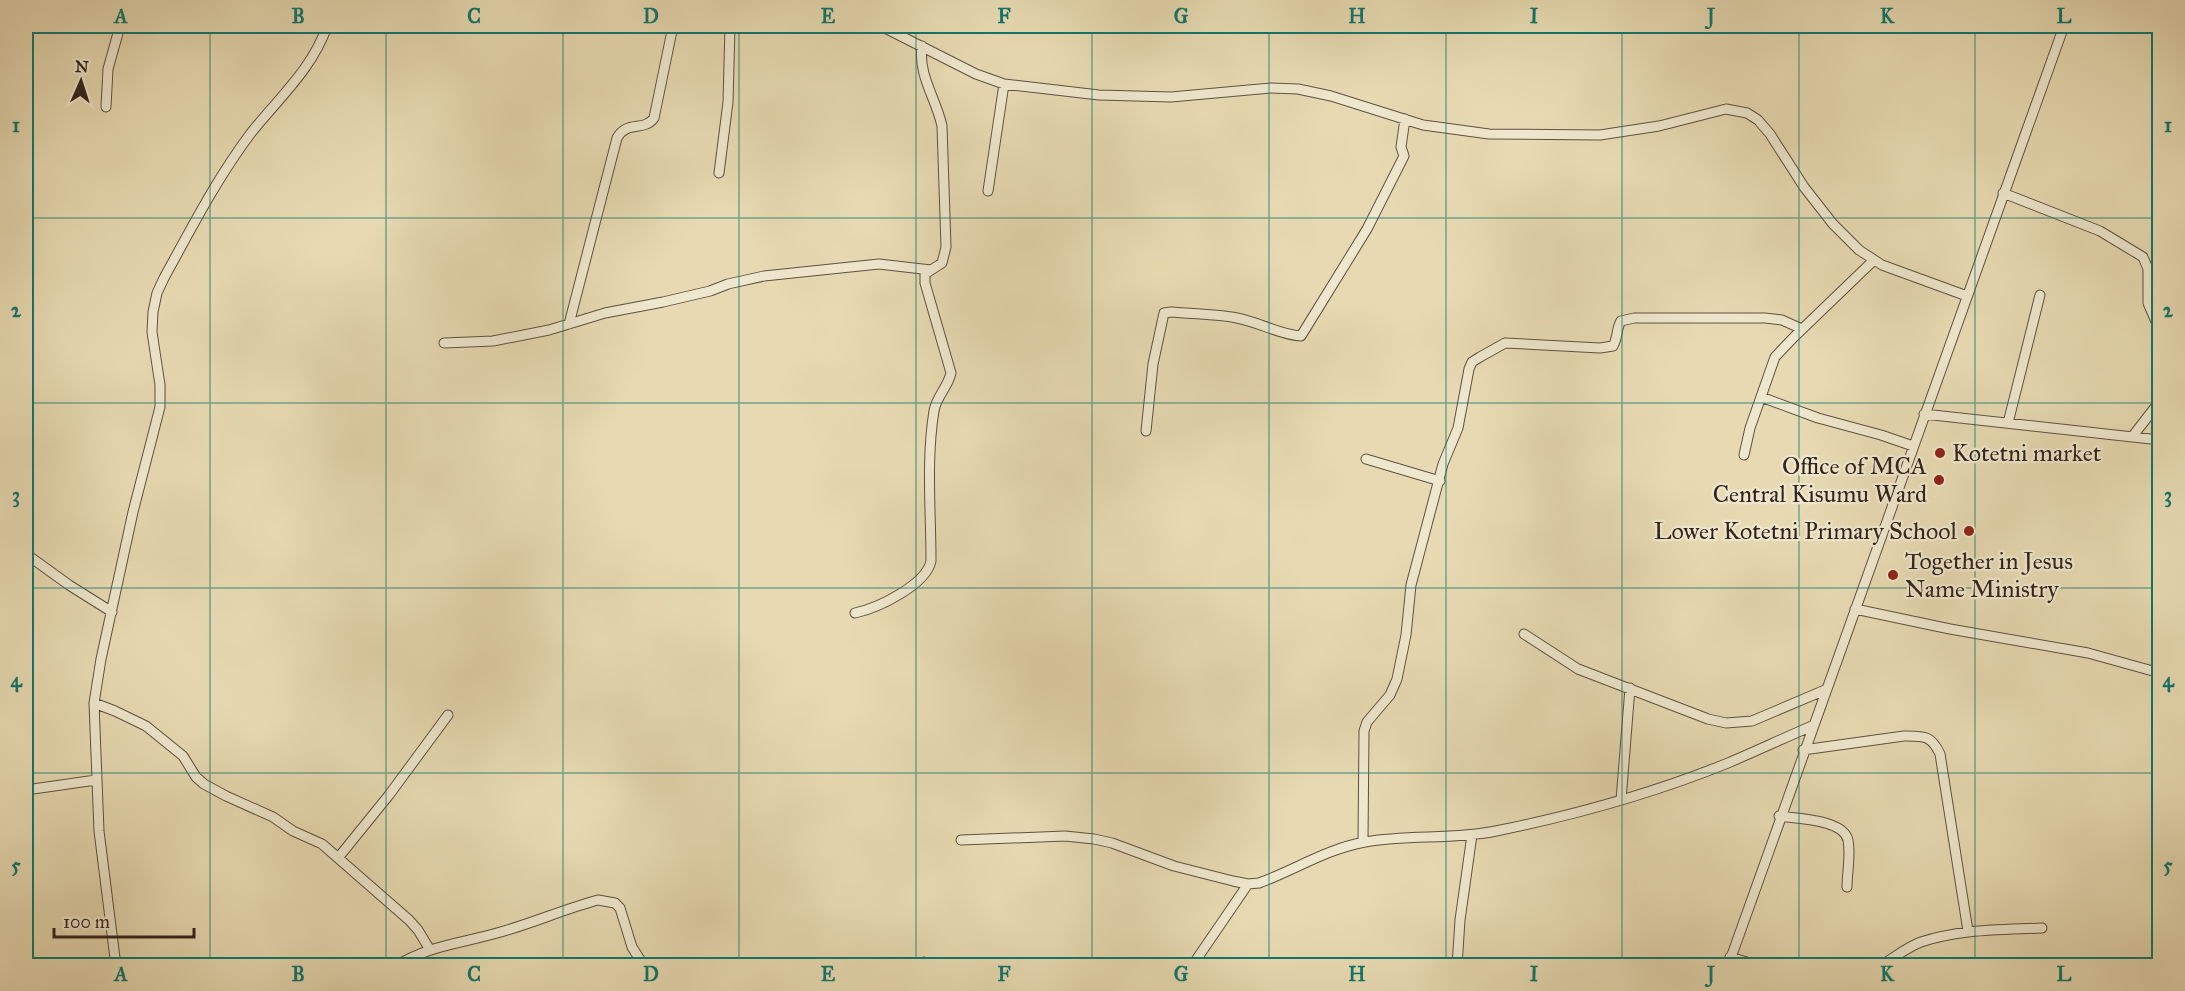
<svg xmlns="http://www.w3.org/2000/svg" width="2185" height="991" viewBox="0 0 2185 991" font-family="'IM FELL Great Primer',serif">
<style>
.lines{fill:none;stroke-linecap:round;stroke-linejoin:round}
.street-casing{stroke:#5f5142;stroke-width:11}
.street{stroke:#efe7cd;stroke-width:9}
.grid{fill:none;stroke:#0f766e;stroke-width:1.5;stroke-opacity:0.55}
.poi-dot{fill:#8f2418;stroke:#efe7cd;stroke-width:2}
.labels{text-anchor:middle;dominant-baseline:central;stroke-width:4.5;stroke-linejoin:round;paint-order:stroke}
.poi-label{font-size:24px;fill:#32231d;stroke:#efe7cd;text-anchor:start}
.neatline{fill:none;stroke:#0f766e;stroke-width:2}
.grid-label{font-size:20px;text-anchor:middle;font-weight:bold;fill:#0f766e}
</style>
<rect width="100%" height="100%" fill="#e7dab2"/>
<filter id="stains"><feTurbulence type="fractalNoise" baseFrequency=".00333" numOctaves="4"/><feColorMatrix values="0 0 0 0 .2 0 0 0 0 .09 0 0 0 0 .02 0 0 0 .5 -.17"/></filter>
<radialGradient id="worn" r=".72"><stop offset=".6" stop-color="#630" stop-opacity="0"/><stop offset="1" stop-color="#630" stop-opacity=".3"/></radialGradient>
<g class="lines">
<defs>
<path id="street" d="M 881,26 L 976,74 L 1004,84 L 1099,95 L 1171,97 L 1271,88 L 1298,89 L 1331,96 L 1423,125 L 1489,134 L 1600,135 L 1659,126 L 1726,109 L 1747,113 L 1758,120 L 1770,134 L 1804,187 L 1833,224 L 1859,250 L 1882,265 L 1967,296
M 106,107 L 108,69 L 120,26
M 719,173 L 728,102 L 730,26
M 988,191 L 1004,84
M 2003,193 L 2100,231 L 2143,257 L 2148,269 L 2148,303 L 2160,331
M 569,324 L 617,138 C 627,120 644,132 654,118 L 673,26
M 444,343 L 493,341 L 549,330 L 605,313 L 663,302 L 710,291 L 728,284 L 764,276 L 879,264 L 931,270
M 1761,397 L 1818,418 L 1881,435 L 1913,446
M 1924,414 L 2160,440
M 2008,423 L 2040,295
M 1146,431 L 1153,364 L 1164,313 L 1171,312 C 1193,314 1216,314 1237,318 C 1259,322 1280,335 1301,336 L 1367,229 L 1404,156 L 1401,147 L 1405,119
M 2132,437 L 2160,401
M 1744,455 L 1750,428 L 1775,357 L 1794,337 L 1874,260
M 1366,459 L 1440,481
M 26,554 L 69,585 L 112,612
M 1855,609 L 1950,629 L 2088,653 L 2160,673
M 855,613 C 878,608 926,585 931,561 C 931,512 926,460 934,411 C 936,397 948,387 951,373 L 925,283 L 925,274 L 942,263 L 946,247 L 942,126 C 936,98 918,76 922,46
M 1524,634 L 1578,669 L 1708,719 L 1726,723 L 1752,721 L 1825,690
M 94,703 L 115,711 L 146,726 L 183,756 L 196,777 L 204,784 L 226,796 L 273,817 L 293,831 L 322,844 L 409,920 L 418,930 L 430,950
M 1803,750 L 1904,736 C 1924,736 1931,735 1940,754 L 1968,931
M 26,790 L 96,780
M 1621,800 L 1630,688
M 1779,816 C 1797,819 1843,819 1848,840 C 1851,855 1847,872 1847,887
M 961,840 L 1065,836 L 1094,839 L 1112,843 L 1174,866 L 1233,881 L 1248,884 L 1259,883 C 1295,870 1326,849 1365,842 C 1408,834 1453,840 1496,831 C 1575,815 1654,793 1728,763 C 1756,751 1784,738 1812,726
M 1363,842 L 1364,731 L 1367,722 L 1390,695 L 1397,679 L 1406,635 L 1411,585 L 1443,464 L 1458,428 L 1469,369 L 1472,362 L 1480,357 L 1505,343 L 1600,348 L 1613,346 C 1618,338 1616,329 1621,321 L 1634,318 L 1765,318 L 1782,320 L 1802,329
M 338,858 L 389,795 L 448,715
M 1730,957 L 1760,966
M 924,962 L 925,966
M 116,966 L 99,831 L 94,703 L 101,659 L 133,512 L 160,407 L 160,385 L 152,332 L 153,312 L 157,293 L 164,278 C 191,229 217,178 251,133 C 278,99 313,68 327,26
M 396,966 C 427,946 462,943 497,933 C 531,924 564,909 598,900 L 615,903 L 620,908 L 632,947 L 644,966
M 1192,966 L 1248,884
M 1457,966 L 1460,920 L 1472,835
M 1728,966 L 2064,26
M 1880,966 C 1894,958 1907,947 1921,942 C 1960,929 2001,930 2042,928"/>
</defs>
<use href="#street" class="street-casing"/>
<use href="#street" class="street"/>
</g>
<path class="grid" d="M 210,26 L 210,966M 386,26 L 386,966M 563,26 L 563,966M 739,26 L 739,966M 916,26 L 916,966M 1092,26 L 1092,966M 1269,26 L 1269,966M 1446,26 L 1446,966M 1622,26 L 1622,966M 1799,26 L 1799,966M 1975,26 L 1975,966M 26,218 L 2160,218M 26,403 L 2160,403M 26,588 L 2160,588M 26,773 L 2160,773"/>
<g class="poi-dot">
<circle cx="1940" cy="453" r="6"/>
<circle cx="1939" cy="480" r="6"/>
<circle cx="1969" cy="531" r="6"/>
<circle cx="1893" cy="575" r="6"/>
</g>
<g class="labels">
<g class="poi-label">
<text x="1952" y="453">Kotetni market</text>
<text x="1927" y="466" text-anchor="end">Office of MCA<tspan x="1927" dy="28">Central Kisumu Ward</tspan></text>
<text x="1957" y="531" text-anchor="end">Lower Kotetni Primary School</text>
<text x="1905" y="561">Together in Jesus<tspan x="1905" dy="28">Name Ministry</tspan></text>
</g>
</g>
<rect width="2185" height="991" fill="none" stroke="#e7dab2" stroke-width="66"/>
<g transform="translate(81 81) rotate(3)" stroke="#efe7cd" stroke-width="4.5" paint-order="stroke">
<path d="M0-4.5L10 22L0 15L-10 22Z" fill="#32231d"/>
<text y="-9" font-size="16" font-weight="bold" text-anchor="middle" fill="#32231d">N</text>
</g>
<path d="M54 928v9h140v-9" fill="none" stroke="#32231d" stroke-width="3"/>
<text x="63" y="928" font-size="18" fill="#32231d" stroke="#efe7cd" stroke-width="4.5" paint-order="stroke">100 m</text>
<rect x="33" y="33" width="2119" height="925" class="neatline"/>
<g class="grid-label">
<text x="121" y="23">A</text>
<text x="298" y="23">B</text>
<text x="474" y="23">C</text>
<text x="651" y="23">D</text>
<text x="828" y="23">E</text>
<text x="1004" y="23">F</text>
<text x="1181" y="23">G</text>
<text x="1357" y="23">H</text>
<text x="1534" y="23">I</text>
<text x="1711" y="23">J</text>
<text x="1887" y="23">K</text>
<text x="2064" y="23">L</text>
<text x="16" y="132">1</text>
<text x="2168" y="132">1</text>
<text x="16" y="317">2</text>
<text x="2168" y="317">2</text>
<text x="16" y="502">3</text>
<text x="2168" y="502">3</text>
<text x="16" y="687">4</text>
<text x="2168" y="687">4</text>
<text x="16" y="872">5</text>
<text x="2168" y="872">5</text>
<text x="121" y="981">A</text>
<text x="298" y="981">B</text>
<text x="474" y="981">C</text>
<text x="651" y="981">D</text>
<text x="828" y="981">E</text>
<text x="1004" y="981">F</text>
<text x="1181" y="981">G</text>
<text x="1357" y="981">H</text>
<text x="1534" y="981">I</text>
<text x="1711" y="981">J</text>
<text x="1887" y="981">K</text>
<text x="2064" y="981">L</text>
</g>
<rect width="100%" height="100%" filter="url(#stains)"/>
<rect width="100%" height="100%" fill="url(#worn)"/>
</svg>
